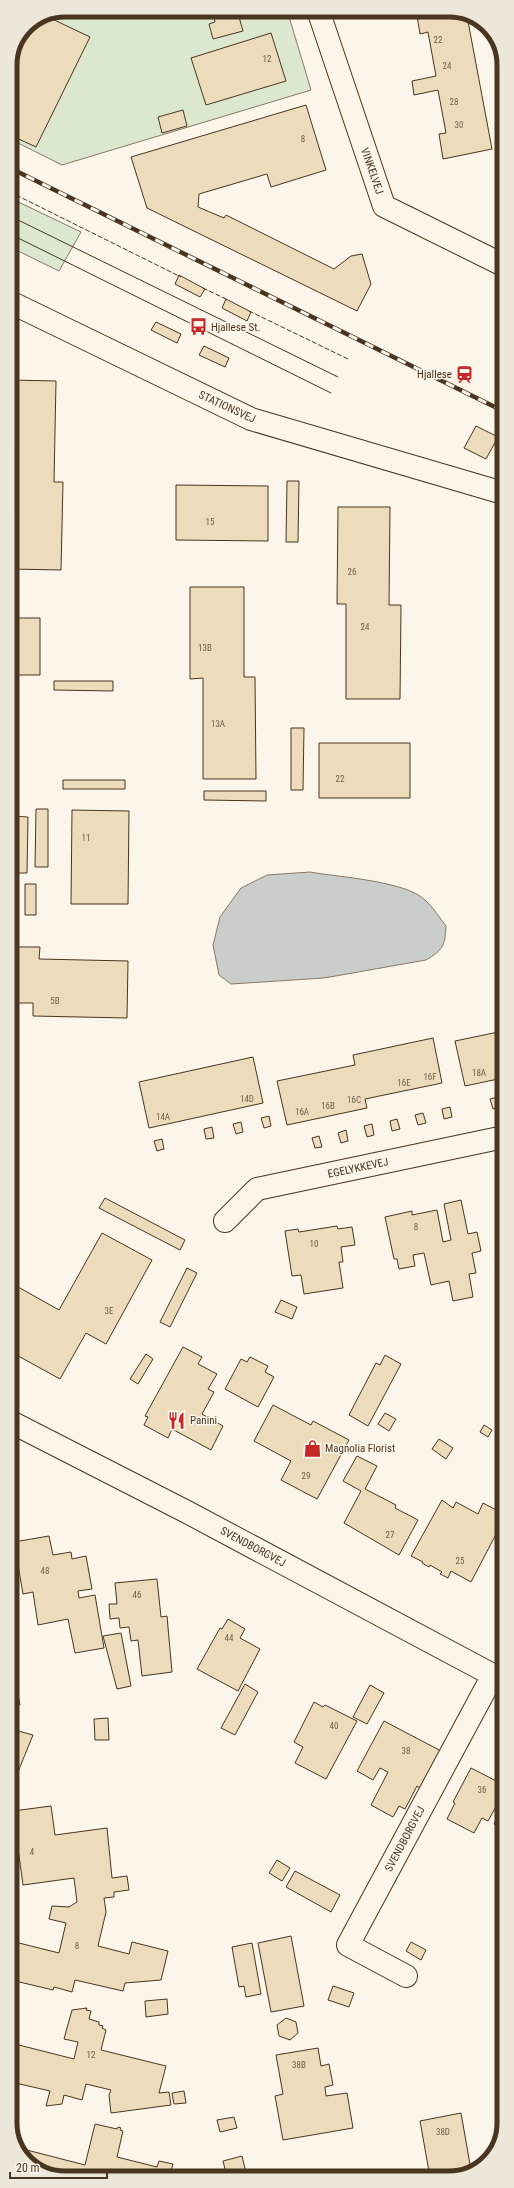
<svg xmlns="http://www.w3.org/2000/svg" width="514" height="2188" viewBox="0 0 514 2188" font-family="'Roboto Condensed',sans-serif">
<style>
.green{fill:#dce7d0;stroke:#887966}
.water{fill:#c9cecd;stroke:#887966}
.building{fill:#ecdcbc;stroke:#4a3520}
.lines{fill:none;stroke-linecap:round;stroke-linejoin:round}
.minor-casing{stroke:#4a3520;stroke-width:24}
.secondary-casing{stroke:#4a3520;stroke-width:24}
.minor{stroke:#fbf6e9;stroke-width:22}
.secondary{stroke:#fbf6e9;stroke-width:22}
.tram{stroke:#4a3520;stroke-width:1}
.rail-casing{stroke:#4a3520;stroke-width:4.5}
.rail{stroke:#fbf6e9;stroke-width:3;stroke-dasharray:9;stroke-linecap:butt}
.fence{stroke:#4a3520;stroke-width:1;stroke-dasharray:5 2;stroke-linecap:butt}
.labels{text-anchor:middle;dominant-baseline:central;stroke-width:3;stroke-linejoin:round;paint-order:stroke}
.number-label{font-size:9px;fill:#725f47}
.street-label{font-size:11px;fill:#4a3520;stroke:#fbf6e9}
.poi-label{font-size:11px;fill:#4a3520;stroke:#fbf6e9;text-anchor:start}
.rim{fill:none;stroke:#4a3520;stroke-width:5}
</style>
<rect width="100%" height="100%" fill="#fbf6e9"/>
<path class="green" d="M 65,10 L 287,10 L 311,90 L 62,165 L 10,139 L 10,65 L 26,26 Z
M 10,198 L 81,232 L 59,271 L 10,247 Z"/>
<path class="water" d="M 310,872 C 338,877 406,881 425,900 C 433,907 439,917 446,926 C 445,946 443,950 426,960 L 324,978 L 231,984 L 219,975 L 213,945 L 220,917 L 241,888 L 267,875 Z"/>
<path class="building" d="M 212,10 L 261,10 L 239,17 L 243,31 L 213,39 L 209,24 L 215,22 Z
M 416,10 L 456,10 L 467,16 L 492,149 L 443,159 L 439,134 L 446,133 L 438,90 L 414,95 L 412,81 L 436,76 L 428,32 L 420,34 Z
M 48,17 L 90,37 L 36,147 L 10,135 L 10,65 L 26,26 Z
M 271,33 L 286,81 L 206,105 L 191,58 Z
M 306,105 L 326,170 L 271,187 L 267,174 L 199,194 L 198,207 L 224,218 L 226,215 L 334,269 L 351,256 L 362,254 L 371,284 L 357,311 L 147,208 L 131,157 Z
M 183,110 L 187,126 L 162,133 L 158,117 Z
M 179,275 L 205,289 L 200,297 L 175,284 Z
M 226,299 L 251,312 L 247,321 L 222,308 Z
M 156,322 L 181,334 L 177,343 L 151,330 Z
M 204,346 L 229,358 L 225,367 L 199,355 Z
M 503,371 L 503,384 L 498,381 Z
M 10,380 L 56,381 L 54,482 L 63,482 L 61,570 L 10,569 Z
M 476,426 L 498,437 L 486,459 L 464,448 Z
M 502,435 L 503,436 L 503,446 L 499,443 Z
M 287,481 L 299,481 L 298,542 L 286,542 Z
M 176,485 L 268,486 L 268,541 L 176,540 Z
M 338,507 L 390,507 L 389,605 L 401,605 L 400,699 L 346,699 L 346,604 L 337,604 Z
M 190,587 L 244,587 L 244,677 L 255,677 L 256,779 L 203,779 L 203,678 L 190,679 Z
M 10,618 L 40,618 L 40,675 L 10,675 Z
M 54,681 L 113,681 L 113,691 L 54,690 Z
M 291,728 L 304,728 L 303,790 L 291,790 Z
M 319,743 L 410,743 L 410,798 L 319,798 Z
M 63,780 L 125,780 L 125,789 L 63,789 Z
M 204,791 L 266,791 L 266,801 L 204,800 Z
M 36,809 L 48,809 L 48,867 L 35,867 Z
M 72,810 L 129,811 L 128,904 L 71,904 Z
M 10,816 L 28,817 L 27,873 L 10,873 Z
M 25,884 L 36,884 L 36,915 L 25,915 Z
M 10,947 L 40,947 L 39,959 L 128,961 L 127,1018 L 33,1016 L 33,1003 L 10,1003 Z
M 503,1031 L 503,1078 L 465,1086 L 455,1041 Z
M 433,1038 L 442,1083 L 365,1099 L 367,1108 L 287,1125 L 277,1081 L 355,1065 L 353,1055 Z
M 253,1057 L 263,1103 L 149,1128 L 139,1082 Z
M 498,1097 L 500,1107 L 493,1109 L 490,1099 Z
M 450,1107 L 452,1117 L 444,1119 L 442,1109 Z
M 423,1113 L 426,1123 L 418,1125 L 415,1115 Z
M 269,1116 L 271,1126 L 264,1128 L 261,1118 Z
M 397,1119 L 400,1129 L 392,1131 L 390,1121 Z
M 241,1122 L 243,1132 L 236,1134 L 233,1124 Z
M 372,1124 L 374,1135 L 367,1137 L 364,1126 Z
M 212,1127 L 214,1138 L 206,1139 L 204,1129 Z
M 346,1130 L 348,1141 L 341,1143 L 338,1133 Z
M 319,1136 L 322,1147 L 315,1148 L 312,1138 Z
M 162,1139 L 164,1149 L 157,1151 L 154,1141 Z
M 105,1198 L 185,1240 L 180,1250 L 99,1208 Z
M 461,1200 L 468,1234 L 477,1232 L 481,1251 L 472,1253 L 476,1273 L 469,1274 L 473,1297 L 453,1301 L 449,1281 L 431,1285 L 424,1253 L 413,1255 L 415,1266 L 399,1269 L 397,1259 L 394,1259 L 385,1217 L 412,1211 L 412,1215 L 437,1210 L 443,1242 L 451,1240 L 444,1204 Z
M 337,1226 L 338,1229 L 352,1227 L 355,1245 L 341,1247 L 343,1262 L 339,1262 L 343,1288 L 304,1294 L 301,1275 L 292,1276 L 285,1231 L 298,1229 L 299,1232 Z
M 102,1233 L 152,1260 L 106,1344 L 86,1333 L 60,1379 L 11,1352 L 11,1283 L 59,1310 Z
M 187,1268 L 197,1273 L 170,1327 L 160,1322 Z
M 281,1300 L 297,1307 L 292,1319 L 275,1312 Z
M 183,1347 L 202,1357 L 198,1364 L 217,1374 L 208,1389 L 214,1392 L 202,1414 L 223,1426 L 211,1450 L 172,1429 L 168,1438 L 144,1425 L 148,1417 L 145,1416 Z
M 146,1354 L 153,1359 L 138,1384 L 130,1379 Z
M 385,1355 L 401,1364 L 368,1426 L 349,1415 L 376,1363 L 380,1365 Z
M 250,1357 L 268,1366 L 265,1372 L 274,1377 L 258,1407 L 225,1389 L 241,1359 L 247,1362 Z
M 273,1405 L 311,1425 L 313,1421 L 349,1440 L 317,1499 L 281,1480 L 291,1461 L 254,1441 Z
M 385,1413 L 396,1419 L 389,1431 L 378,1424 Z
M 484,1425 L 492,1430 L 488,1437 L 480,1432 Z
M 439,1439 L 453,1448 L 446,1459 L 432,1449 Z
M 357,1456 L 377,1466 L 365,1489 L 396,1505 L 395,1508 L 418,1520 L 399,1555 L 344,1523 L 361,1491 L 343,1481 Z
M 442,1500 L 453,1508 L 456,1502 L 478,1514 L 483,1503 L 504,1514 L 504,1519 L 471,1582 L 451,1571 L 448,1578 L 440,1574 L 442,1572 L 430,1565 L 429,1567 L 422,1563 L 423,1562 L 411,1556 Z
M 49,1536 L 53,1555 L 71,1552 L 72,1559 L 86,1556 L 92,1589 L 78,1591 L 79,1598 L 95,1595 L 104,1648 L 75,1653 L 68,1619 L 38,1625 L 33,1592 L 23,1594 L 14,1542 Z
M 504,1550 L 504,1570 L 496,1566 Z
M 157,1579 L 161,1617 L 167,1616 L 172,1672 L 142,1676 L 138,1640 L 131,1641 L 129,1627 L 120,1628 L 119,1618 L 110,1619 L 109,1604 L 117,1604 L 115,1583 Z
M 504,1598 L 504,1610 L 499,1607 Z
M 228,1619 L 245,1629 L 240,1638 L 260,1649 L 238,1691 L 197,1669 L 220,1628 L 222,1629 Z
M 121,1633 L 131,1686 L 117,1689 L 103,1636 Z
M 245,1684 L 258,1692 L 235,1735 L 221,1728 Z
M 370,1685 L 384,1693 L 367,1724 L 353,1717 Z
M 18,1694 L 20,1705 L 11,1707 L 11,1695 Z
M 314,1702 L 323,1707 L 325,1705 L 357,1721 L 326,1779 L 295,1763 L 303,1747 L 294,1742 Z
M 108,1718 L 109,1740 L 95,1740 L 94,1719 Z
M 384,1721 L 441,1751 L 421,1789 L 417,1786 L 405,1809 L 399,1806 L 393,1817 L 371,1805 L 388,1772 L 380,1768 L 373,1780 L 357,1771 Z
M 11,1729 L 33,1735 L 11,1789 L 13,1789 L 11,1795 L 11,1750 L 15,1740 L 11,1739 Z
M 471,1768 L 504,1785 L 504,1792 L 488,1821 L 482,1818 L 474,1833 L 447,1819 L 455,1803 L 453,1802 Z
M 504,1804 L 504,1829 L 494,1824 Z
M 51,1806 L 55,1835 L 107,1828 L 112,1878 L 127,1876 L 129,1890 L 114,1892 L 114,1897 L 104,1898 L 106,1912 L 98,1946 L 129,1954 L 132,1942 L 168,1951 L 161,1980 L 125,1983 L 123,1991 L 75,1980 L 72,1992 L 54,1987 L 53,1990 L 11,1980 L 11,1941 L 59,1953 L 66,1923 L 49,1919 L 52,1906 L 69,1907 L 77,1902 L 74,1878 L 23,1885 L 13,1811 Z
M 277,1860 L 290,1868 L 282,1881 L 269,1873 Z
M 295,1871 L 340,1895 L 331,1912 L 286,1887 Z
M 291,1936 L 304,2006 L 271,2012 L 258,1943 Z
M 411,1942 L 426,1950 L 421,1960 L 406,1951 Z
M 252,1943 L 261,1994 L 246,1997 L 244,1986 L 239,1987 L 232,1947 Z
M 333,1986 L 354,1993 L 349,2007 L 328,2000 Z
M 167,1999 L 168,2014 L 146,2017 L 145,2001 Z
M 87,2008 L 86,2010 L 91,2011 L 89,2019 L 99,2022 L 99,2025 L 103,2026 L 102,2028 L 106,2030 L 101,2050 L 166,2066 L 159,2093 L 169,2092 L 171,2105 L 111,2113 L 109,2095 L 111,2090 L 86,2084 L 82,2100 L 64,2095 L 62,2104 L 46,2106 L 50,2091 L 11,2082 L 11,2043 L 74,2059 L 78,2042 L 64,2039 L 72,2010 Z
M 286,2018 L 296,2022 L 298,2033 L 290,2040 L 279,2036 L 277,2025 Z
M 318,2048 L 321,2066 L 329,2064 L 333,2085 L 325,2087 L 326,2096 L 347,2093 L 353,2128 L 283,2140 L 275,2096 L 283,2094 L 276,2055 Z
M 184,2091 L 186,2103 L 174,2104 L 172,2093 Z
M 461,2113 L 471,2170 L 460,2177 L 430,2177 L 420,2121 Z
M 234,2117 L 237,2128 L 220,2132 L 217,2120 Z
M 95,2124 L 117,2129 L 118,2127 L 121,2128 L 120,2130 L 123,2131 L 117,2157 L 157,2167 L 159,2161 L 173,2164 L 169,2178 L 61,2178 L 29,2164 L 19,2148 L 85,2165 Z
M 242,2156 L 247,2177 L 227,2177 L 223,2161 Z"/>
<g class="lines">
<defs>
<path id="minor" d="M 318,10 L 384,206 L 503,265
M 10,302 L 251,419 L 503,493
M 225,1221 L 257,1189 L 504,1137
M 406,1976 L 348,1945 L 493,1675"/>
<path id="secondary" d="M 11,1422 L 187,1512 L 504,1681"/>
</defs>
<use href="#minor" class="minor-casing"/>
<use href="#secondary" class="secondary-casing"/>
<use href="#minor" class="minor"/>
<use href="#secondary" class="secondary"/>
<path class="tram" d="M 10,216 L 338,377
M 10,234 L 331,393"/>
<defs>
<path id="rail" d="M 10,168 L 503,411"/>
</defs>
<use href="#rail" class="rail-casing"/>
<use href="#rail" class="rail"/>
<path class="fence" d="M 10,192 L 181,277
M 203,288 L 228,300
M 249,311 L 348,359
M 497,446 L 503,448"/>
</g>
<defs>
<symbol id="bus-bare" viewBox="-9 -9 18 18"><path d="M-5-6H5V4H4V6H2V4H-2V6H-4V4H-5ZM-3.5-4V0h7V-4ZM-3.5 1.2v1.5H-2V1.2ZM2 1.2v1.5H3.5V1.2Z" fill="#c62828" stroke="#fbf6e9" stroke-width="2.5" paint-order="stroke"/></symbol>
<symbol id="station-bare" viewBox="-9 -9 18 18"><path d="M-3-6H3Q5-6 5-4V2Q5 4 3 4L4.5 6H3L1.5 4h-3L-3 6H-4.5L-3 4Q-5 4-5 2V-4Q-5-6-3-6ZM-3.5-4v3h7v-3ZM-3.5 1v1.5H-2V1ZM2 1v1.5H3.5V1Z" fill="#c62828" stroke="#fbf6e9" stroke-width="2.5" paint-order="stroke"/></symbol>
<symbol id="restaurant-bare" viewBox="-9 -9 18 18"><path d="M-5-6h1v4h1v-4h1v4h1v-4h1v5L-1.5 .5V6h-2V.5L-5-1ZM5-6V6H3V1.5H1.5Q1.5-4 5-6Z" fill="#c62828" stroke="#fbf6e9" stroke-width="2.5" paint-order="stroke"/></symbol>
<symbol id="shop-bare" viewBox="-9 -9 18 18"><path d="M-5-2.5h2.3a2.7 3.5 0 0 1 5.4 0H5L5.5 6h-11ZM-1.5-2.5h3a1.5 2.3 0 0 0-3 0Z" fill="#c62828" stroke="#fbf6e9" stroke-width="2.5" paint-order="stroke"/></symbol>
</defs>
<g fill-rule="evenodd">
<use href="#bus-bare" x="186" y="314" width="25" height="25"/>
<use href="#station-bare" x="452" y="362" width="25" height="25"/>
<use href="#restaurant-bare" x="164" y="1408" width="25" height="25"/>
<use href="#shop-bare" x="300" y="1436" width="25" height="25"/>
</g>
<g class="labels">
<g class="number-label">
<text x="438" y="40">22</text>
<text x="267" y="59">12</text>
<text x="447" y="66">24</text>
<text x="454" y="102">28</text>
<text x="459" y="125">30</text>
<text x="303" y="139">8</text>
<text x="210" y="522">15</text>
<text x="352" y="572">26</text>
<text x="365" y="627">24</text>
<text x="205" y="648">13B</text>
<text x="218" y="724">13A</text>
<text x="340" y="779">22</text>
<text x="86" y="838">11</text>
<text x="55" y="1001">5B</text>
<text x="479" y="1073">18A</text>
<text x="430" y="1077">16F</text>
<text x="404" y="1083">16E</text>
<text x="247" y="1099">14D</text>
<text x="354" y="1100">16C</text>
<text x="328" y="1106">16B</text>
<text x="302" y="1112">16A</text>
<text x="163" y="1117">14A</text>
<text x="416" y="1227">8</text>
<text x="314" y="1244">10</text>
<text x="109" y="1311">3E</text>
<text x="306" y="1476">29</text>
<text x="390" y="1535">27</text>
<text x="460" y="1561">25</text>
<text x="45" y="1571">48</text>
<text x="137" y="1595">46</text>
<text x="229" y="1638">44</text>
<text x="334" y="1726">40</text>
<text x="406" y="1751">38</text>
<text x="482" y="1790">36</text>
<text x="32" y="1852">4</text>
<text x="77" y="1946">8</text>
<text x="91" y="2055">12</text>
<text x="299" y="2065">38B</text>
<text x="443" y="2132">38D</text>
</g>
<g class="street-label">
<text transform="translate(372 171) rotate(71)">VINKELVEJ</text>
<text transform="translate(227 407) rotate(25)">STATIONSVEJ</text>
<text transform="translate(358 1168) rotate(-12)">EGELYKKEVEJ</text>
<text transform="translate(253 1547) rotate(28)">SVENDBORGVEJ</text>
<text transform="translate(405 1839) rotate(-62)">SVENDBORGVEJ</text>
</g>
<g class="poi-label">
<text x="211" y="327">Hjallese St.</text>
<text x="452" y="374" text-anchor="end">Hjallese</text>
<text x="190" y="1420">Panini</text>
<text x="325" y="1448">Magnolia Florist</text>
</g>
</g>
<path d="M0 0H514V2188H0ZM65 17H449A48 48 0 0 1 497 65V2123A48 48 0 0 1 449 2171H65A48 48 0 0 1 17 2123V65A48 48 0 0 1 65 17Z" fill="#ede7d9" fill-rule="evenodd"/>
<path class="rim" d="M65 17H449A48 48 0 0 1 497 65V2123A48 48 0 0 1 449 2171H65A48 48 0 0 1 17 2123V65A48 48 0 0 1 65 17Z"/>
<path d="M10 2172v6h97v-6" fill="none" stroke="#4a3520" stroke-width="2"/>
<text x="16" y="2172" font-size="12" fill="#4a3520" stroke="#fbf6e9" stroke-width="3" paint-order="stroke">20 m</text>
</svg>
